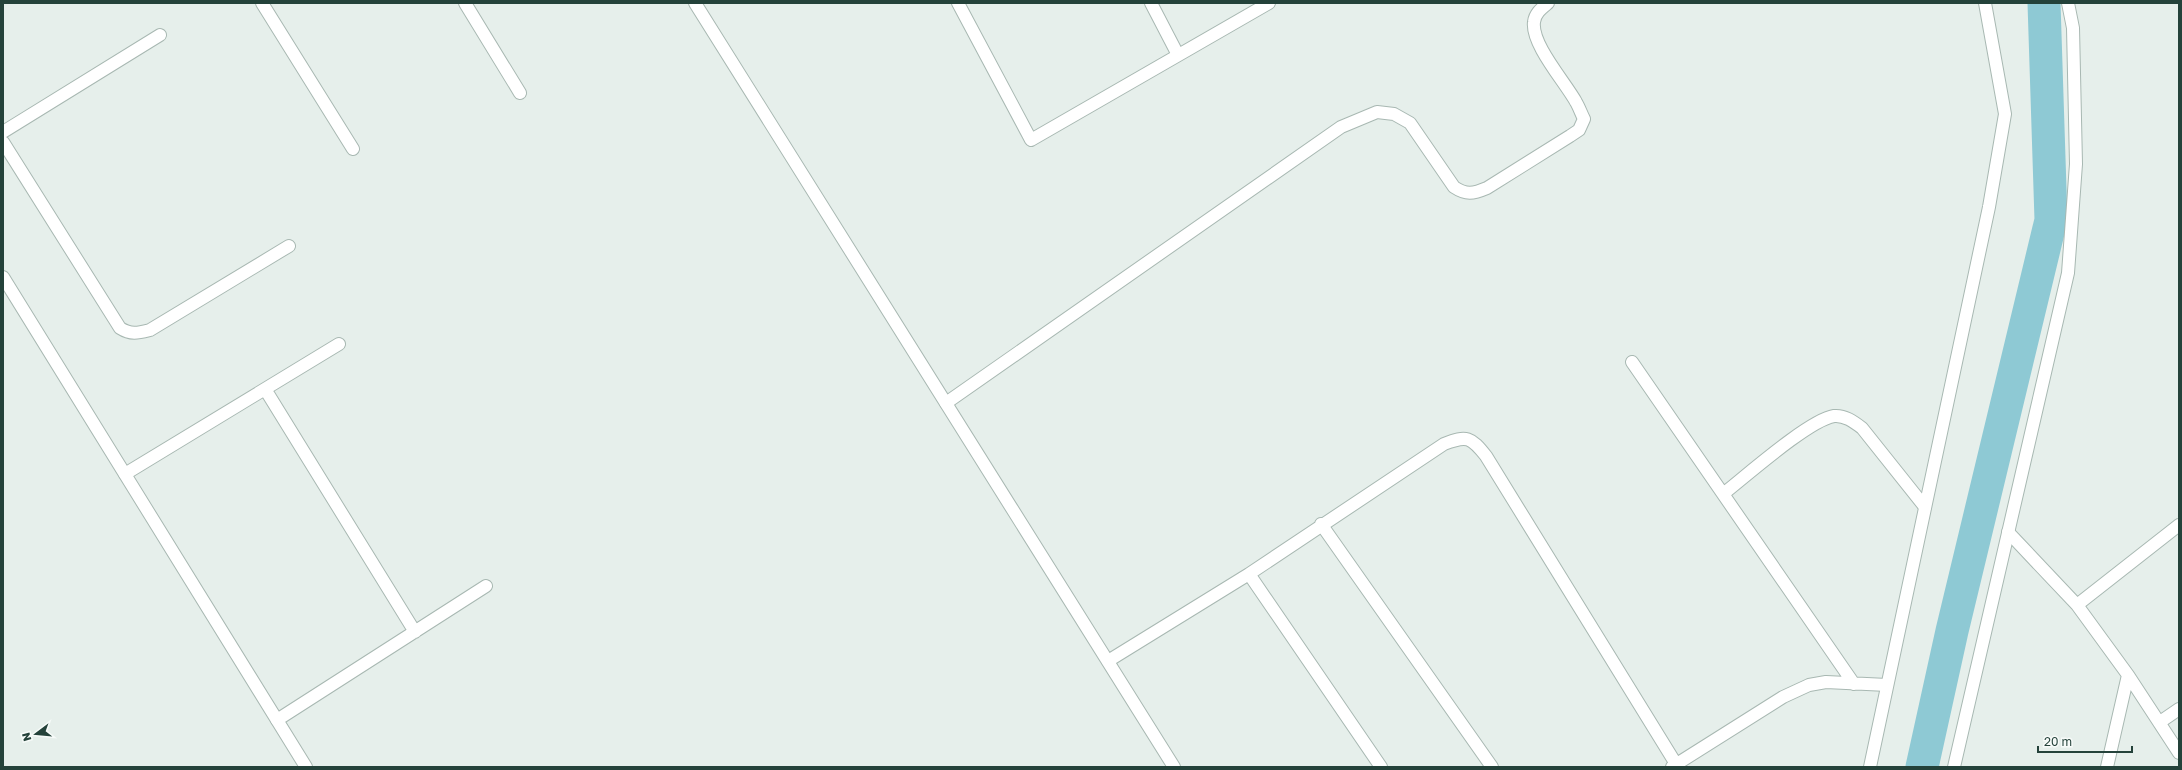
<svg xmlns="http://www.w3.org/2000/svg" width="2182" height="770" viewBox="0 0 2182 770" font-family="'Golos Text',sans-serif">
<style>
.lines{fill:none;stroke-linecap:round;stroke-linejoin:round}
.canal{stroke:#8ec9d4;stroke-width:33}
.service-casing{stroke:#a8b8b2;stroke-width:14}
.minor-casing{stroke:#a8b8b2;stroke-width:14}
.tertiary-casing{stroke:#a8b8b2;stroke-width:14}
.service{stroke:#fff;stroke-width:12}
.minor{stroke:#fff;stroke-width:12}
.tertiary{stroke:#fff;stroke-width:12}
</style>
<rect width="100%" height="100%" fill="#e6efeb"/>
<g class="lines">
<path class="canal" d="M 1922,767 L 1952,631 L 2051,220 L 2044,3"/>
<defs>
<path id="service" d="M 262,3 L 353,149
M 465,3 L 520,93
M 958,3 L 1031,140 L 1269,3
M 1151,3 L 1178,55
M 3,132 L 160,35
M 3,142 L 120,328 C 131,335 138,333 150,330 L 289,246
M 265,389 L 415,632
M 946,403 L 1341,127 L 1377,112 L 1394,114 L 1410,123 L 1454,187 C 1466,195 1473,194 1487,188 L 1570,136 L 1579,130 L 1584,119 C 1581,113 1579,107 1576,102 C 1565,82 1531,44 1534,22 C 1535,13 1542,8 1548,3
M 125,474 L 339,344
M 277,720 L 486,586"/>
<path id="minor" d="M 3,277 L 306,767
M 1632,362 L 1854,684
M 1723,494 C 1746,476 1809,420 1834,416 C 1845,415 1854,422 1862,428 L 1925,507
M 1321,524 L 1492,767
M 2008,532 L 2077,605 L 2128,675 L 2179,753
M 1249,574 L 1381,767
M 2077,605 L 2179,525
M 1108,661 L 1249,574 L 1444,444 C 1467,435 1471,437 1486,456 L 1676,764
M 2160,722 L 2179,709
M 1672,767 L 1783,697 L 1809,685 L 1826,682 L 1887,685
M 2107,767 L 2128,675"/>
<path id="tertiary" d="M 695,3 L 1174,767
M 1870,767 L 1989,207 L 2005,114 L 1985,3
M 1954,767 L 2068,273 L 2076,164 L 2073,28 L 2068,3"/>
</defs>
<use href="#service" class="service-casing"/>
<use href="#minor" class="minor-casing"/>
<use href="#tertiary" class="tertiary-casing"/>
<use href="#service" class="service"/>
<use href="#minor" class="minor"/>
<use href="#tertiary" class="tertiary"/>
</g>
<rect width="2182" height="770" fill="none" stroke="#24423a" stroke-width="8"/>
<g transform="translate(36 734) rotate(254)" stroke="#f7fbf9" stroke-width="3" paint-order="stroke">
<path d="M0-3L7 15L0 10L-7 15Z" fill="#24423a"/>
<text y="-6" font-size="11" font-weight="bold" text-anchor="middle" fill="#24423a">N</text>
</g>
<path d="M2038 746v6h94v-6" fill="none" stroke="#24423a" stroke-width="2"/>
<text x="2044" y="746" font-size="12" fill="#24423a" stroke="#f7fbf9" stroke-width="3" paint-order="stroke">20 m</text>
</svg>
